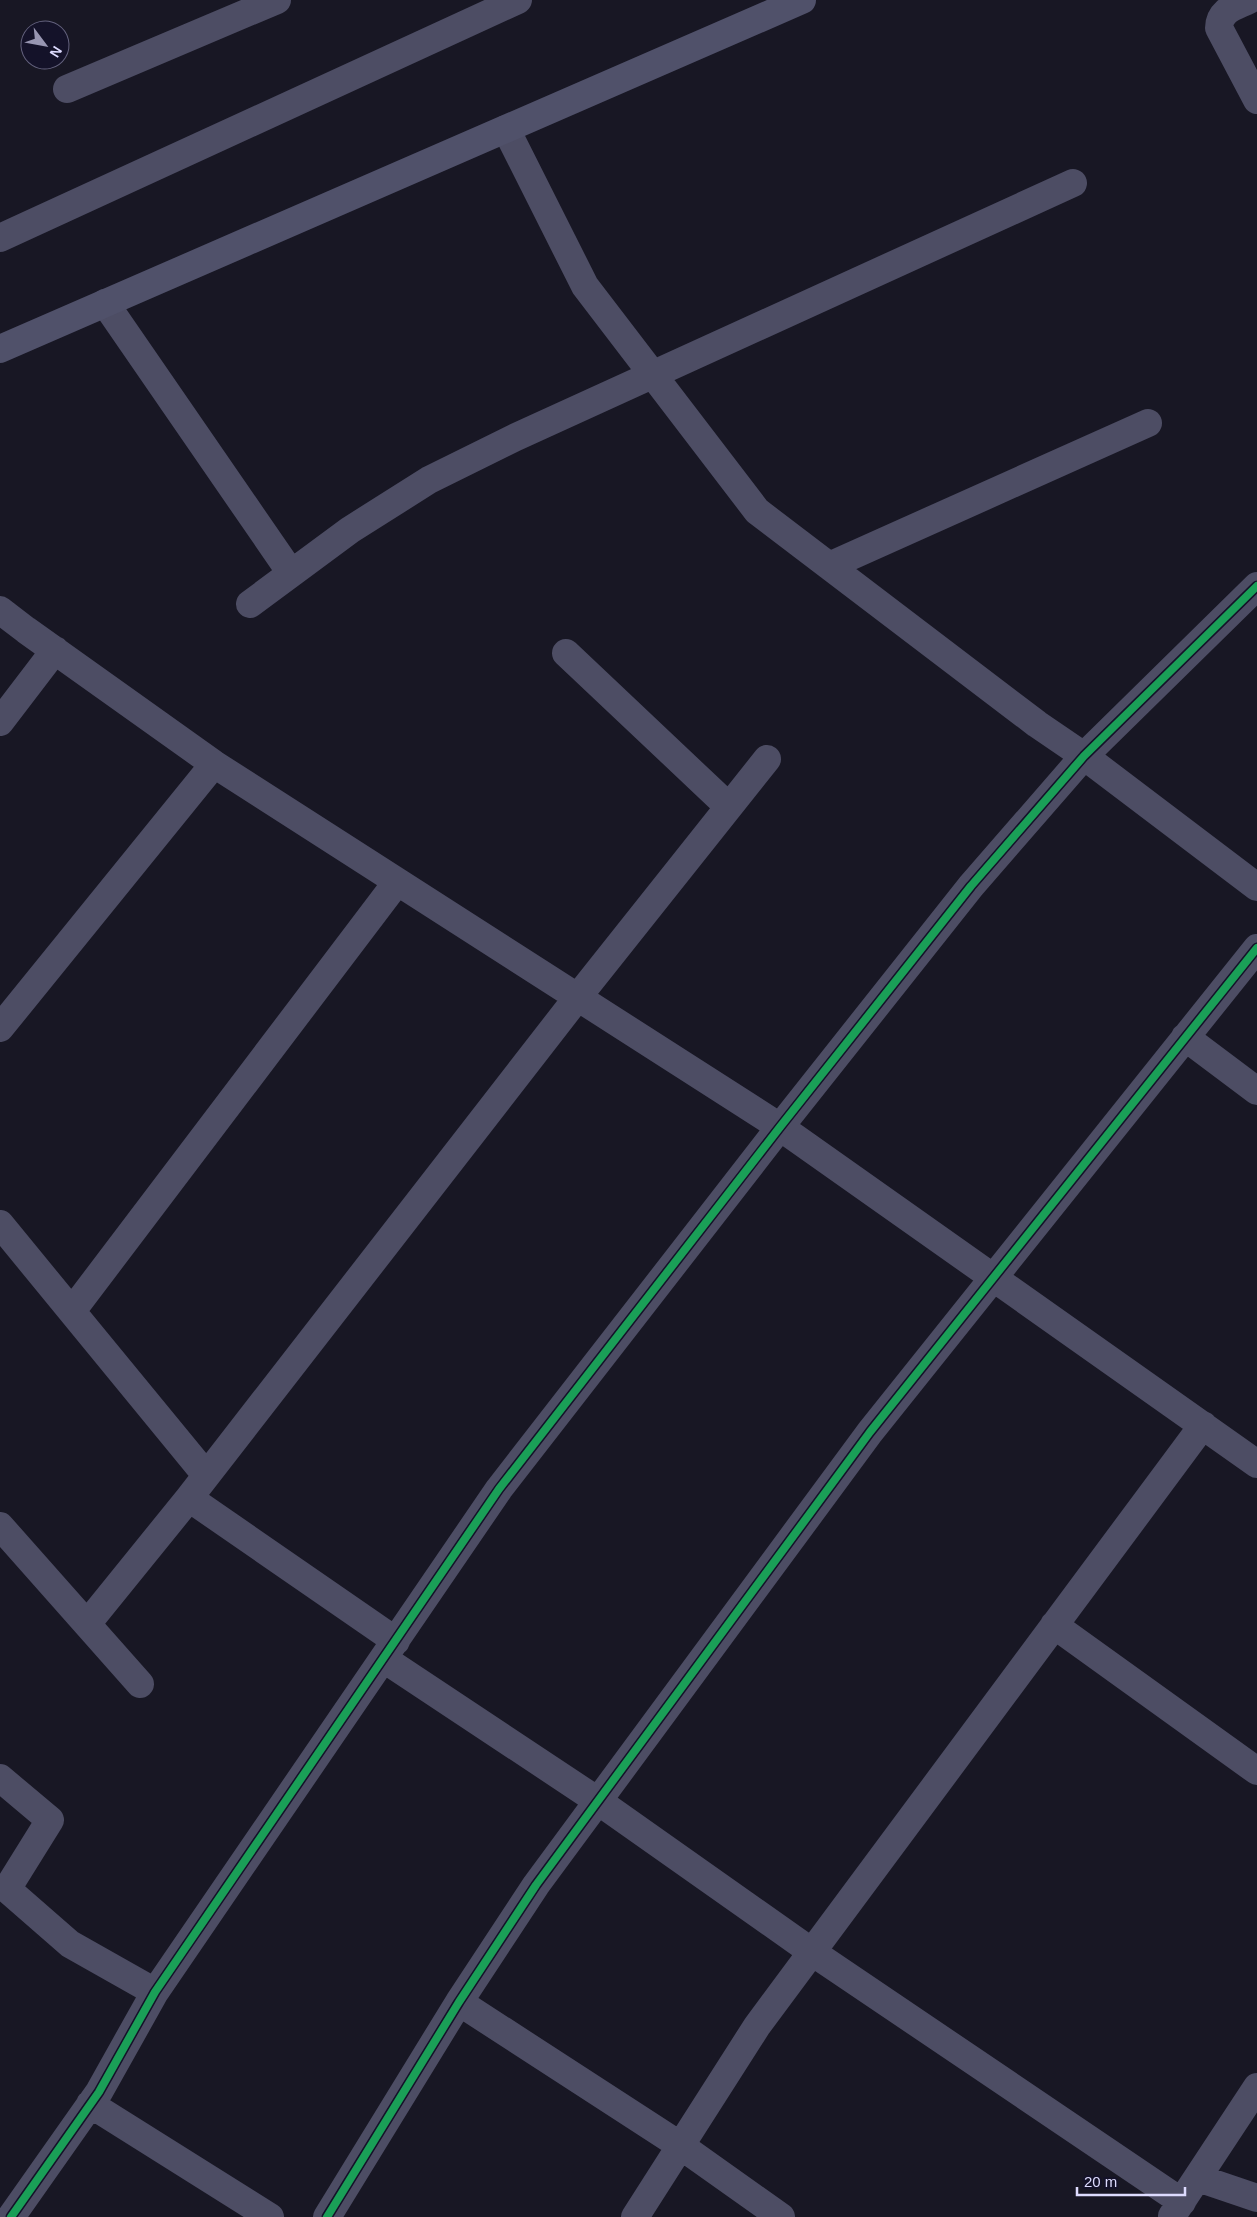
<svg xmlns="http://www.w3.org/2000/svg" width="1257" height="2217" viewBox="0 0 1257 2217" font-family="Helvetica,sans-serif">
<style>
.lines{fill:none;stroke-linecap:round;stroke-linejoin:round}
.street{stroke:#4d4d64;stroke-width:28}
.secondary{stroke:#50516a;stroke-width:28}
.cycleway-casing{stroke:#141229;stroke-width:11}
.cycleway{stroke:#1a9f57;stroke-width:8}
</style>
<rect width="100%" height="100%" fill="#181724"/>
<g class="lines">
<path class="street" d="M 1249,0 C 1235,7 1219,10 1219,28 L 1257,100
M 67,89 L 277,0
M 506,129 L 585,286 L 757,511 L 1037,724 L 1084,756 L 1257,887
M 0,238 L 518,0
M 105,303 L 291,573
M 829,566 L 1148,423
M 250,604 L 350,530 L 429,480 L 516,437 L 1073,183
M 0,610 L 26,630 L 214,764 L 780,1127 L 1257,1464
M 566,653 L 729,807
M 0,722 L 55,650
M 0,1028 L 214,764
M 1185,1037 L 1257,1091
M 0,1224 L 206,1475
M 72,1311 L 397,882
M 189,1498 L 396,1641
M 0,1526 L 140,1684
M 87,1624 L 189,1498 L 577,998 L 767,759
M 1054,1625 L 1257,1771
M 384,1659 L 598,1801 L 812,1952 L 1182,2202
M 0,1778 L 50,1820 L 7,1889 L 70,1944 L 155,1992
M 459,2002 L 681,2146 L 781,2217
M 90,2104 L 270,2217
M 1198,2178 L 1257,2198
M 1172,2216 L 1257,2087
M 11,2217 L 99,2092 L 155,1992 L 499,1489 L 780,1127 L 971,886 L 1084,756 L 1257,586
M 327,2217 L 459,2002 L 536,1885 L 870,1432 L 1257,948
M 635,2217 L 757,2026 L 1203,1425"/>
<path class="secondary" d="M 0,349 L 802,0"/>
<defs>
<path id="cycleway" d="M 11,2217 L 99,2092 L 155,1992 L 499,1489 L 780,1127 L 971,886 L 1084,756 L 1257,586
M 327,2217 L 459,2002 L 536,1885 L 870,1432 L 1257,948"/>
</defs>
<use href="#cycleway" class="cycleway-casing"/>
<use href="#cycleway" class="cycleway"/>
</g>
<g transform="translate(45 45) rotate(122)"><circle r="24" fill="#141229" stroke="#64627e"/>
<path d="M0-4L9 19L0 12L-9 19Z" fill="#9896b2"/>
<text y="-8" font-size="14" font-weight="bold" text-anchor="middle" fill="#dddbfe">N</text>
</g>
<path d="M1077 2187v8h108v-8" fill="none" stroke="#dddbfe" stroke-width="2.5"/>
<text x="1084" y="2187" font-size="15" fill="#dddbfe" stroke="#141229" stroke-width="4" paint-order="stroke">20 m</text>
</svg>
